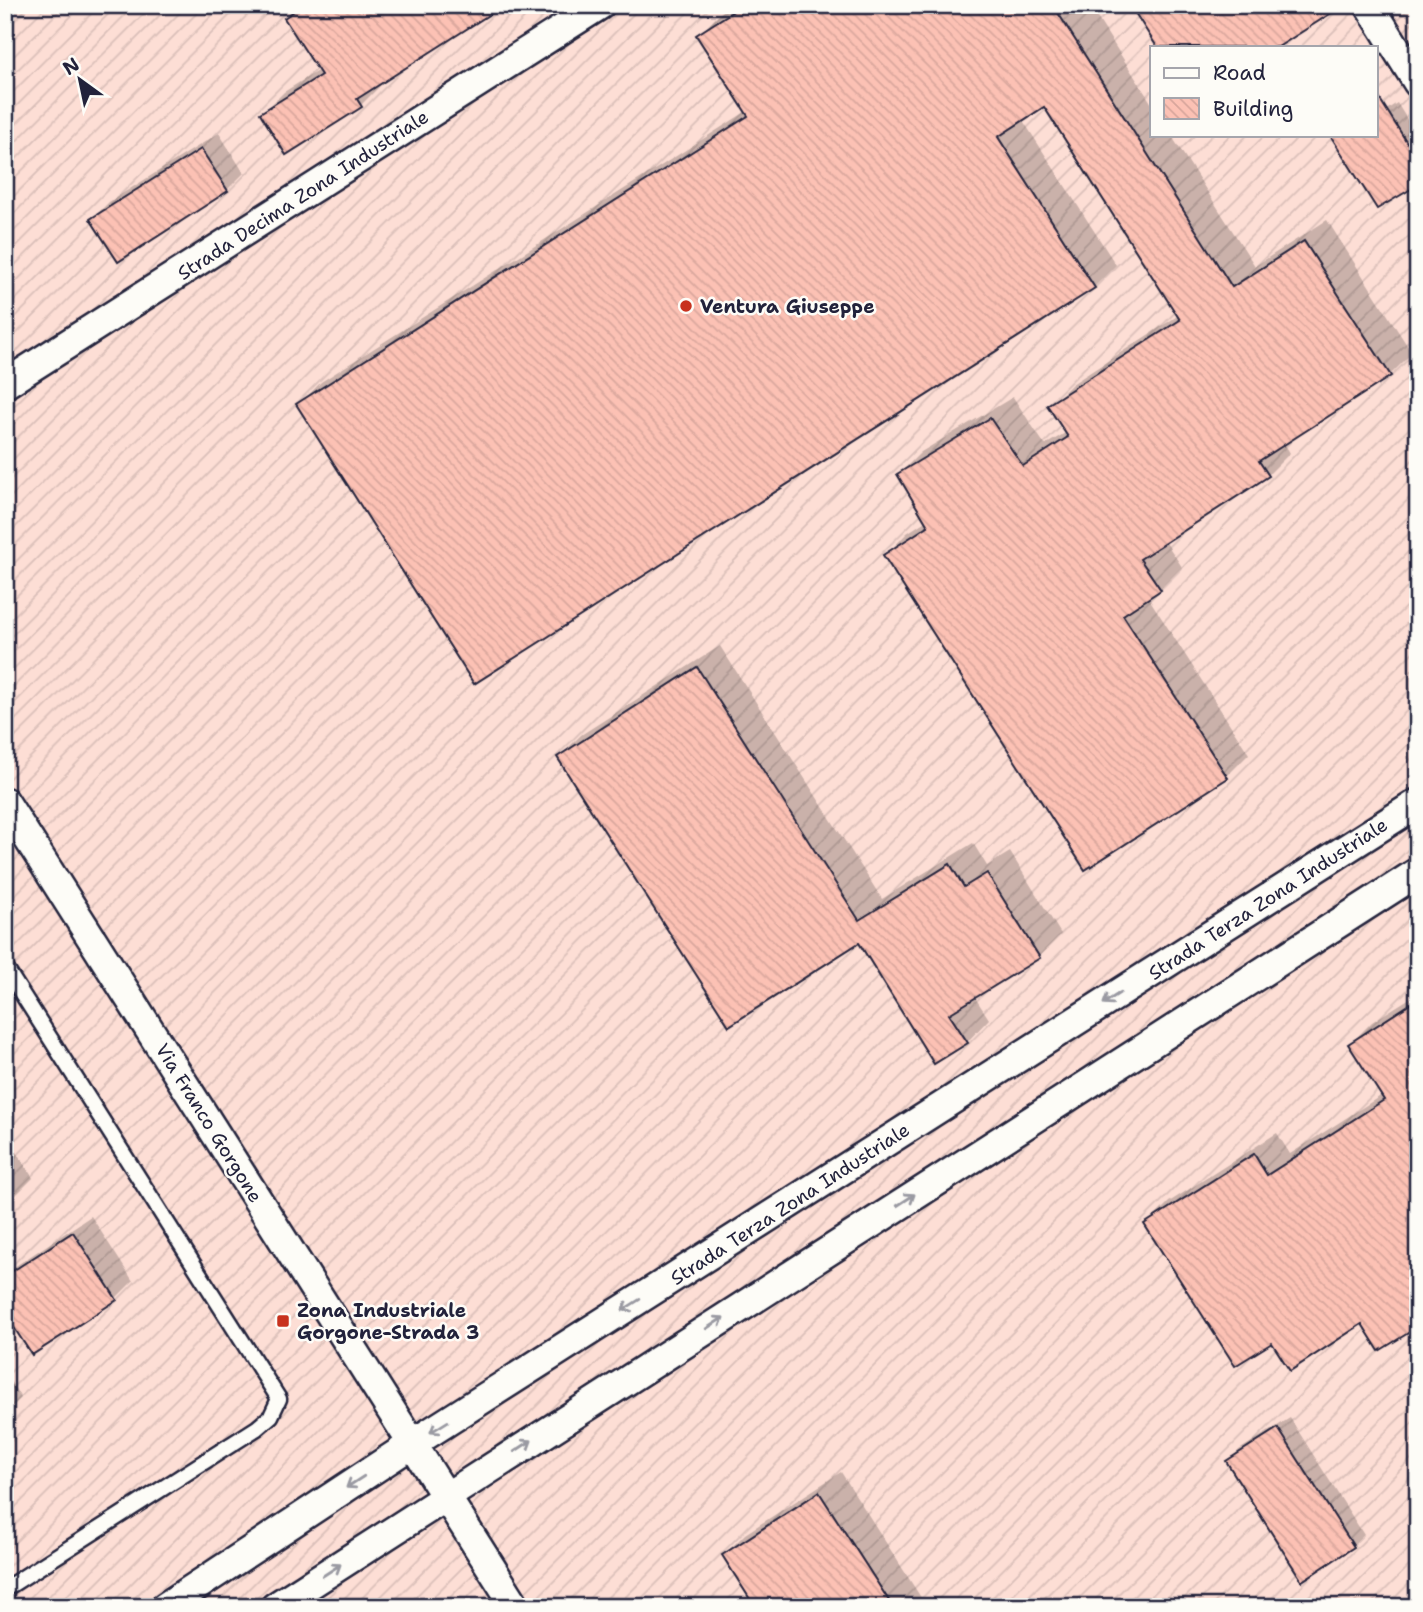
<svg xmlns="http://www.w3.org/2000/svg" width="1423" height="1612" viewBox="0 0 1423 1612" font-family="'Shantell Sans',sans-serif">
<style>
.industrial{fill:url(#industrial-furrows);fill-rule:evenodd}
.shadow{fill:#0003}
.building{fill:url(#building-back-hatch);stroke:#22223b;stroke-width:2}
.lines{fill:none;stroke-linecap:round;stroke-linejoin:round}
.lane-casing{stroke:#22223b;stroke-width:19}
.street-casing{stroke:#22223b;stroke-width:33}
.lane{stroke:#fdfcf7;stroke-width:14}
.street{stroke:#fdfcf7;stroke-width:28}
.oneway{stroke:#9a9aa2}
.poi-dot{fill:#c8321e;stroke:#fdfcf7;stroke-width:2.5}
.labels{text-anchor:middle;dominant-baseline:central;stroke-width:5;stroke-linejoin:round;paint-order:stroke}
.street-label{font-size:19px;fill:#22223b;stroke:#fdfcf7}
.poi-label{font-size:19px;font-weight:bold;fill:#22223b;stroke:#fdfcf7;text-anchor:start}
</style>
<defs>
<pattern id="industrial-furrows" width="10" height="10" patternUnits="userSpaceOnUse" patternTransform="scale(1.75)"><rect width="10" height="10" fill="#fdded5"/><path d="M-1 1l2-2M0 10L10 0M9 11l2-2" fill="none" stroke="#d9beb8"/></pattern>
<pattern id="building-back-hatch" width="6" height="6" patternUnits="userSpaceOnUse" patternTransform="scale(1.75)"><rect width="6" height="6" fill="#fcc1b4"/><path d="M-1 5l2 2M0 0l6 6M5-1l2 2" fill="none" stroke="#d8a69c"/></pattern>
</defs>
<rect width="100%" height="100%" fill="#fdeae3"/>
<filter id="ink" filterUnits="userSpaceOnUse"><feTurbulence type="fractalNoise" baseFrequency=".0143" numOctaves="2"/><feDisplacementMap in="SourceGraphic" scale="14" xChannelSelector="R" yChannelSelector="G"/><feConvolveMatrix kernelMatrix="1 2 1 2 8 2 1 2 1" color-interpolation-filters="sRGB"/></filter>
<g filter="url(#ink)">
<path class="industrial" d="M 5,5 L 1418,5 L 1418,1607 L 5,1607 ZM 1152,47 L 1376,47 L 1376,135 L 1152,135 Z"/>
<path class="shadow" d="M 299,5 L 501,5 L 381,81 L 383,83 L 361,105 L 262,114 L 284,92 L 319,70 L 286,18 Z
M 733,5 L 1089,5 L 1152,104 L 1152,135 L 1171,135 L 1255,266 L 1327,220 L 1412,353 L 1390,375 L 1284,443 L 1290,453 L 1268,475 L 1165,541 L 1182,567 L 1160,589 L 1148,597 L 1249,754 L 1227,776 L 1085,868 L 885,556 L 907,533 L 927,520 L 899,474 L 921,452 L 1013,397 L 1045,445 L 1067,432 L 1050,406 L 1072,384 L 1179,315 L 1045,104 L 1022,119 L 1116,265 L 1094,287 L 299,405 L 321,382 L 747,111 L 699,35 L 721,13 Z
M 1132,5 L 1325,15 L 1275,47 L 1159,47 Z
M 1397,103 L 1418,137 L 1418,183 L 1335,139 L 1339,135 L 1376,135 L 1376,110 L 1380,114 Z
M 219,133 L 244,173 L 227,190 L 118,259 L 92,219 L 109,202 Z
M 720,646 L 882,899 L 973,843 L 987,866 L 1010,852 L 1061,934 L 1039,956 L 974,996 L 989,1019 L 967,1042 L 860,941 L 559,757 L 581,735 Z
M 1418,993 L 1418,1325 L 1363,1322 L 1273,1340 L 1147,1224 L 1169,1202 L 1277,1133 L 1290,1154 L 1382,1095 L 1350,1044 L 1372,1022 Z
M 5,1134 L 33,1178 L 16,1195 L 5,1202 Z
M 91,1216 L 133,1281 L 116,1298 L 33,1352 L 5,1310 L 5,1273 Z
M 5,1373 L 21,1398 L 5,1414 Z
M 1290,1418 L 1364,1535 L 1353,1546 L 1302,1578 L 1228,1462 L 1239,1450 Z
M 841,1472 L 927,1607 L 757,1607 L 724,1555 L 745,1534 Z"/>
<path class="building" d="M 303,5 L 504,5 L 357,99 L 362,107 L 286,155 L 260,113 L 321,75 L 284,18 Z
M 743,5 L 1053,5 L 1232,287 L 1304,241 L 1391,376 L 1259,461 L 1269,476 L 1140,559 L 1161,590 L 1123,615 L 1228,778 L 1085,870 L 883,555 L 928,526 L 897,474 L 990,418 L 1023,466 L 1068,437 L 1047,405 L 1180,320 L 1044,107 L 998,137 L 1095,288 L 474,684 L 296,404 L 748,116 L 696,35 Z
M 1130,5 L 1344,5 L 1278,47 L 1157,47 Z
M 1376,93 L 1418,160 L 1418,185 L 1377,209 L 1330,135 L 1376,135 Z
M 201,149 L 228,191 L 118,262 L 90,219 Z
M 697,667 L 859,920 L 950,864 L 964,887 L 987,873 L 1040,958 L 949,1014 L 968,1043 L 934,1064 L 859,943 L 729,1026 L 557,757 Z
M 1418,999 L 1418,1327 L 1379,1351 L 1362,1324 L 1290,1371 L 1272,1343 L 1235,1366 L 1144,1224 L 1254,1154 L 1267,1175 L 1384,1100 L 1348,1044 Z
M 73,1232 L 117,1300 L 32,1355 L 5,1314 L 5,1276 Z
M 1278,1428 L 1354,1547 L 1302,1581 L 1226,1461 Z
M 819,1492 L 893,1607 L 755,1607 L 722,1555 Z"/>
<g class="lines">
<defs>
<path id="lane" d="M 5,967 L 279,1399 L 271,1416 L 257,1428 L 5,1589"/>
<path id="street" d="M 1369,5 L 1418,83
M 5,384 L 600,5
M 5,802 L 516,1607
M 165,1607 L 412,1444 L 1418,803
M 275,1607 L 1418,872"/>
</defs>
<use href="#lane" class="lane-casing"/>
<use href="#street" class="street-casing"/>
<use href="#lane" class="lane"/>
<use href="#street" class="street"/>
</g>
<defs><path id="oneway-shaft" d="M-6 0H5M1.5-3L5.5 0L1.5 3" fill="none" stroke-width="1.6" stroke-linecap="round" stroke-linejoin="round" transform="scale(1.75)"/></defs>
<g class="oneway">
<use href="#oneway-shaft" transform="translate(1112 998) rotate(147)"/>
<use href="#oneway-shaft" transform="translate(906 1200) rotate(-33)"/>
<use href="#oneway-shaft" transform="translate(631 1305) rotate(148)"/>
<use href="#oneway-shaft" transform="translate(715 1323) rotate(-33)"/>
<use href="#oneway-shaft" transform="translate(439 1427) rotate(148)"/>
<use href="#oneway-shaft" transform="translate(523 1446) rotate(-33)"/>
<use href="#oneway-shaft" transform="translate(355 1482) rotate(147)"/>
<use href="#oneway-shaft" transform="translate(332 1570) rotate(-33)"/>
</g>
</g>
<g class="poi-dot">
<circle cx="686" cy="306" r="7"/>
<rect x="276" y="1314" width="14" height="14" rx="3.5"/>
</g>
<g class="labels">
<g class="street-label">
<text transform="translate(303 195) rotate(-33)">Strada Decima Zona Industriale</text>
<text transform="translate(1268 899) rotate(-33)">Strada Terza Zona Industriale</text>
<text transform="translate(209 1123) rotate(58)">Via Franco Gorgone</text>
<text transform="translate(790 1204) rotate(-33)">Strada Terza Zona Industriale</text>
</g>
<g class="poi-label">
<text x="700" y="306">Ventura Giuseppe</text>
<text x="297" y="1310">Zona Industriale<tspan x="297" dy="22">Gorgone-Strada 3</tspan></text>
</g>
</g>
<rect width="1423" height="1612" fill="none" stroke="#fdfcf7" stroke-width="28"/>
<rect x="14" y="14" width="1395" height="1584" fill="none" stroke="#22223b" stroke-width="2.5" filter="url(#ink)"/>
<rect x="1150" y="46" width="228" height="91" fill="#fdfcf7" stroke="#a5a5ac" stroke-width="2"/>
<rect x="1164" y="68" width="35" height="10" fill="#fdfcf7" stroke="#a5a5ac" stroke-width="2"/>
<text x="1213" y="80" font-size="21" fill="#22223b">Road</text>
<rect x="1164" y="98" width="35" height="21" fill="url(#building-back-hatch)" stroke="#a5a5ac" stroke-width="2"/>
<text x="1213" y="116" font-size="21" fill="#22223b">Building</text>
<g transform="translate(80 80) rotate(327)" stroke="#fdfcf7" stroke-width="5" paint-order="stroke">
<path d="M0-5L12 26L0 18L-12 26Z" fill="#22223b"/>
<text y="-10" font-size="19" font-weight="bold" text-anchor="middle" fill="#22223b">N</text>
</g>
</svg>
